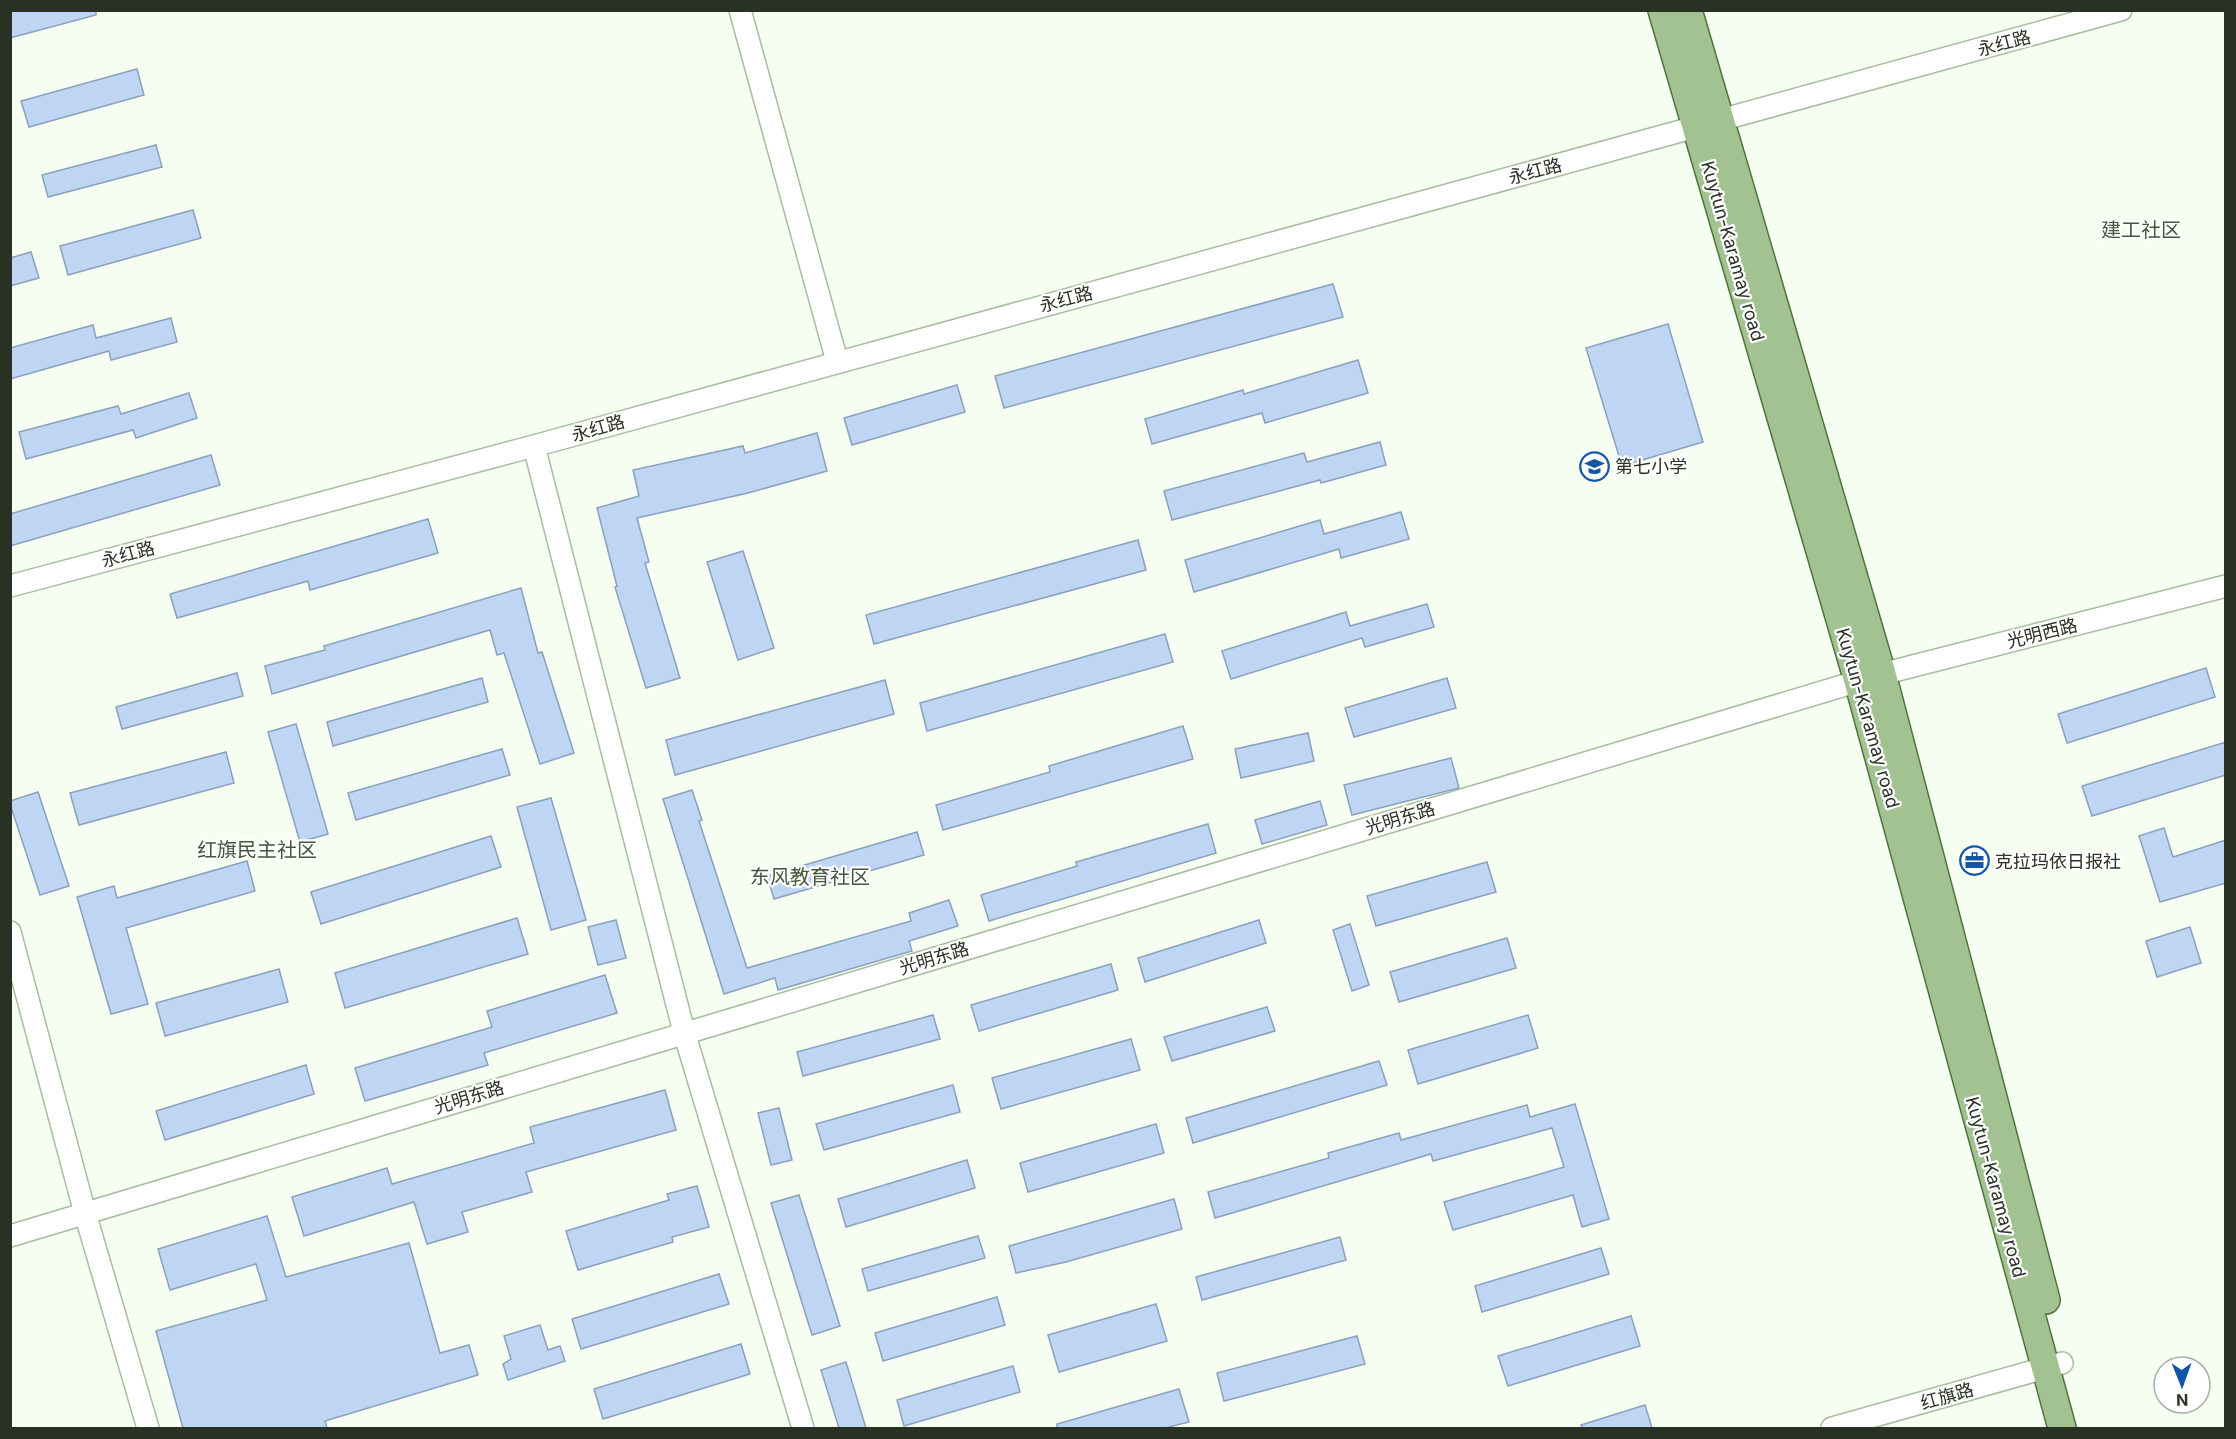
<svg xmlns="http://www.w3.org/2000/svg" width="2236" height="1439" viewBox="0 0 2236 1439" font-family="Inter,'Noto Sans SC',sans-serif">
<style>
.building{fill:#bfd5f4;stroke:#8ba0be;stroke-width:1.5}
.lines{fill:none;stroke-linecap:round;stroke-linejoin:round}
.minor-casing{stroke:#a8bd9e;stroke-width:24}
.major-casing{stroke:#50753c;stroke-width:30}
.minor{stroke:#fff;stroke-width:21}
.major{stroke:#a3c292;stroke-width:27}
.labels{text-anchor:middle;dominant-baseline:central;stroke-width:4.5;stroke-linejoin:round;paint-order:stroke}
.street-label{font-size:18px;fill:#283124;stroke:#fff}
.poi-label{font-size:18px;fill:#283124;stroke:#fff;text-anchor:start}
.neighbourhood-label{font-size:20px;fill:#44563b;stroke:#fff}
</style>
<rect width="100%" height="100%" fill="#f5fef1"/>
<path class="building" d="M 10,10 L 96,10 L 96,15 L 10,38 Z
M 137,69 L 144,95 L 29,127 L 21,101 Z
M 156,145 L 162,167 L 48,197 L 42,175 Z
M 193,210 L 201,238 L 68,275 L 60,246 Z
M 31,252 L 39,278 L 10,286 L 10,258 Z
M 1333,284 L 1343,317 L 1004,408 L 995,376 Z
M 171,318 L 177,342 L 111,360 L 109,351 L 10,379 L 10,348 L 93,325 L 96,338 Z
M 1668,324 L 1703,442 L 1622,466 L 1586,348 Z
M 1358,360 L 1368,393 L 1265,423 L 1262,413 L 1152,444 L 1145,419 L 1243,390 L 1244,394 Z
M 957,385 L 965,412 L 852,445 L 844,418 Z
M 189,393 L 197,418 L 136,438 L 133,430 L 26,459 L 19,432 L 118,406 L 121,414 Z
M 817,433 L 827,471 L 748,493 L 637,518 L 649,562 L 645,563 L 680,678 L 646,688 L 615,587 L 617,586 L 597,508 L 639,496 L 633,470 L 743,446 L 745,453 Z
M 1380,442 L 1386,465 L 1321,483 L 1320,480 L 1172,520 L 1164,491 L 1304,453 L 1307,462 Z
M 211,455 L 220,485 L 10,546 L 10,514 Z
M 1401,512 L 1409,539 L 1341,558 L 1339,549 L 1194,592 L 1185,560 L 1320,520 L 1324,534 Z
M 428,519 L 438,553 L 310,590 L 308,581 L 177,618 L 170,594 Z
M 1138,540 L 1146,570 L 874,644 L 866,615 Z
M 743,551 L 774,648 L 738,660 L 707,562 Z
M 521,588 L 538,653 L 542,652 L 574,753 L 540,764 L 504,653 L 497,655 L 490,630 L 272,694 L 265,666 L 325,650 L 324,646 Z
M 1427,604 L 1434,627 L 1365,647 L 1362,638 L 1231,679 L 1222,651 L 1346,612 L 1350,626 Z
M 1165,634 L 1173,662 L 927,731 L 920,703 Z
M 2206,668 L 2215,697 L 2067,743 L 2058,714 Z
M 237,673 L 243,696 L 122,729 L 116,707 Z
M 482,678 L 488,702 L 333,746 L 327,722 Z
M 1447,678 L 1456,708 L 1354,737 L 1345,708 Z
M 885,680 L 894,714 L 675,775 L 666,740 Z
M 296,724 L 328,834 L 300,842 L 268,732 Z
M 1183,726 L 1193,759 L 943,830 L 936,805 L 1050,772 L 1049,766 Z
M 1308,733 L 1314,761 L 1241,778 L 1235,749 Z
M 2226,742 L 2226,775 L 2092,816 L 2082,786 Z
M 502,749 L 510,775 L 356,820 L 348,793 Z
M 226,752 L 234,783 L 79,825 L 70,793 Z
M 1451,758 L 1459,788 L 1352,815 L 1344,785 Z
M 692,790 L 702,820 L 699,821 L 747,968 L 911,921 L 909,913 L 949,900 L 958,926 L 909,941 L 912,951 L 778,990 L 775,978 L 724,994 L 663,799 Z
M 38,792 L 69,886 L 40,895 L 10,804 L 10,801 Z
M 551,798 L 586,920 L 551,930 L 517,807 Z
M 1320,801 L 1327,825 L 1262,844 L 1255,820 Z
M 1208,824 L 1216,853 L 989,921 L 981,895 L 1077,866 L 1076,862 Z
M 2164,828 L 2173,857 L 2226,840 L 2226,883 L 2160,902 L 2139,836 Z
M 917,832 L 924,855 L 774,899 L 767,876 Z
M 491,836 L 501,867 L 321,924 L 311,892 Z
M 247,861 L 255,891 L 126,928 L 148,1004 L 111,1014 L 77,897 L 114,886 L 117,898 Z
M 1487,862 L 1496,892 L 1376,926 L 1367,896 Z
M 517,918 L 528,954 L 345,1008 L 335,973 Z
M 616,920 L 626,958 L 598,965 L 588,927 Z
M 1259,920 L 1266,943 L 1145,982 L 1138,958 Z
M 1350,924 L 1369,985 L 1352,991 L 1333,930 Z
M 2190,927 L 2201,963 L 2157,977 L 2146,941 Z
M 1507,938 L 1516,968 L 1399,1002 L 1390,972 Z
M 1111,964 L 1118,990 L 979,1031 L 971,1005 Z
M 279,969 L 288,1002 L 165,1036 L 156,1003 Z
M 605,975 L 617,1013 L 484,1053 L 488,1065 L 365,1101 L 355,1068 L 492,1027 L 487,1011 Z
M 1267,1007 L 1275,1031 L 1172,1061 L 1164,1037 Z
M 933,1015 L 940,1039 L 803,1076 L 797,1052 Z
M 1528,1015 L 1538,1048 L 1418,1084 L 1408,1050 Z
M 1131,1039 L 1140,1070 L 1001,1109 L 992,1078 Z
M 1379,1061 L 1387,1085 L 1193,1143 L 1186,1118 Z
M 306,1065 L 314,1094 L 165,1140 L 156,1111 Z
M 953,1085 L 960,1112 L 824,1150 L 816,1124 Z
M 665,1090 L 676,1130 L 526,1172 L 532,1192 L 462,1212 L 468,1232 L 427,1244 L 414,1202 L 304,1236 L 292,1197 L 387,1168 L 392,1184 L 534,1143 L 530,1127 Z
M 1575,1104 L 1609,1219 L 1582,1227 L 1573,1195 L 1453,1230 L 1444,1202 L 1564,1167 L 1552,1128 L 1433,1161 L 1431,1154 L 1215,1218 L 1208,1192 L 1329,1158 L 1328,1153 L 1399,1133 L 1401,1140 L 1527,1105 L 1530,1117 Z
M 779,1108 L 792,1160 L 771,1165 L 758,1113 Z
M 1156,1124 L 1164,1153 L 1028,1192 L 1020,1163 Z
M 967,1160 L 975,1188 L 846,1227 L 838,1199 Z
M 697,1186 L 709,1227 L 672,1237 L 673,1242 L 578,1270 L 566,1231 L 669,1200 L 667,1194 Z
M 799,1195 L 840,1326 L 812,1335 L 771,1203 Z
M 1174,1199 L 1182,1229 L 1066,1262 L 1016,1273 L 1009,1246 Z
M 267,1216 L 286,1277 L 409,1243 L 440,1353 L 469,1345 L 478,1375 L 325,1421 L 327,1428 L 183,1428 L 156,1331 L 267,1300 L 256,1264 L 170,1290 L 158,1249 Z
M 978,1236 L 985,1258 L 868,1291 L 862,1269 Z
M 1340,1237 L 1346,1260 L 1202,1300 L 1196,1277 Z
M 1601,1248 L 1609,1274 L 1482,1312 L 1475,1286 Z
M 719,1274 L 729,1304 L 581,1349 L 572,1319 Z
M 997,1297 L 1005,1325 L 883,1361 L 875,1333 Z
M 1156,1304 L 1167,1341 L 1059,1372 L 1048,1335 Z
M 1631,1316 L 1640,1346 L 1508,1386 L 1498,1356 Z
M 540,1325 L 548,1350 L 560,1346 L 565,1361 L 508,1380 L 503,1364 L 511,1359 L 504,1336 Z
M 1357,1336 L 1365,1364 L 1224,1401 L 1217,1373 Z
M 741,1344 L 750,1374 L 603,1419 L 594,1389 Z
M 846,1362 L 866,1428 L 839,1428 L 821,1370 Z
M 1013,1366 L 1020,1392 L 904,1426 L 897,1400 Z
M 1179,1389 L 1189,1422 L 1165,1428 L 1057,1428 L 1057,1424 Z
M 1645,1405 L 1652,1428 L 1582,1428 L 1581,1425 Z"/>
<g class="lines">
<defs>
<path id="minor" d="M 740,10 L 837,361
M 534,446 L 684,1032 L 803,1428
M 10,586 L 534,446 L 2121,10
M 10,932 L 85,1213 L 148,1428
M 10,1236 L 1882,674 L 2226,586
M 1832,1428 L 2062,1363"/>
<path id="major" d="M 1662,10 L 1858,681 L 2062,1428
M 1688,10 L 1882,674 L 2046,1300"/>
</defs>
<use href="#minor" class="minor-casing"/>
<use href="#major" class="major-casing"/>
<use href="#minor" class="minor"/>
<use href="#major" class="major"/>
</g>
<defs>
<symbol id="school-ring" viewBox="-11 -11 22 22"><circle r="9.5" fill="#fff" stroke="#1455a5" stroke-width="1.5"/><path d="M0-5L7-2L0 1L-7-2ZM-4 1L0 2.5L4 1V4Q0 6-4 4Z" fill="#1455a5"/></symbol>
<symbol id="office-ring" viewBox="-11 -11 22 22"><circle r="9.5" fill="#fff" stroke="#1455a5" stroke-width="1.5"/><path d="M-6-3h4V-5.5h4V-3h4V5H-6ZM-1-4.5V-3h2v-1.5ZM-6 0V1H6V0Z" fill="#1455a5"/></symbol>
</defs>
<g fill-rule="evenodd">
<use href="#school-ring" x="1578" y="450" width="33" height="33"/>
<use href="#office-ring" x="1958" y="844" width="33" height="33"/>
</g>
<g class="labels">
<g class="street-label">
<text transform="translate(2004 43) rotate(-15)">永红路</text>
<text transform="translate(1535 171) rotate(-15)">永红路</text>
<text transform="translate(1733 251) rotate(74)">Kuytun-Karamay road</text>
<text transform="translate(1066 299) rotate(-15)">永红路</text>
<text transform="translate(598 428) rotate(-16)">永红路</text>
<text transform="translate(128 554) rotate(-15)">永红路</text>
<text transform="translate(2042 633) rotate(-14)">光明西路</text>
<text transform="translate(1868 718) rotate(74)">Kuytun-Karamay road</text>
<text transform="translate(1400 818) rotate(-17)">光明东路</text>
<text transform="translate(934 958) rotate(-17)">光明东路</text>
<text transform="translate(469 1097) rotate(-17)">光明东路</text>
<text transform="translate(1996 1187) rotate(75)">Kuytun-Karamay road</text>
<text transform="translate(1947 1396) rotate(-16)">红旗路</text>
</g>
<g class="poi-label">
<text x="1615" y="466">第七小学</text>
<text x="1995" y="861">克拉玛依日报社</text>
</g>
<g class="neighbourhood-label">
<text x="2141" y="230">建工社区</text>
<text x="257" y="850">红旗民主社区</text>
<text x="810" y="877">东风教育社区</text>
</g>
</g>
<rect width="2236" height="1439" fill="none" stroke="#283124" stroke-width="24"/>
<g transform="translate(2182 1385) rotate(179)"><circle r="28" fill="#ffffff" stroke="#a9ada7" stroke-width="1.5"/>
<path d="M0-4.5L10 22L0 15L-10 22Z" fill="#1455a5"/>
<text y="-9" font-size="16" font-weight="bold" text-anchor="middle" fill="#283124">N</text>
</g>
</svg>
